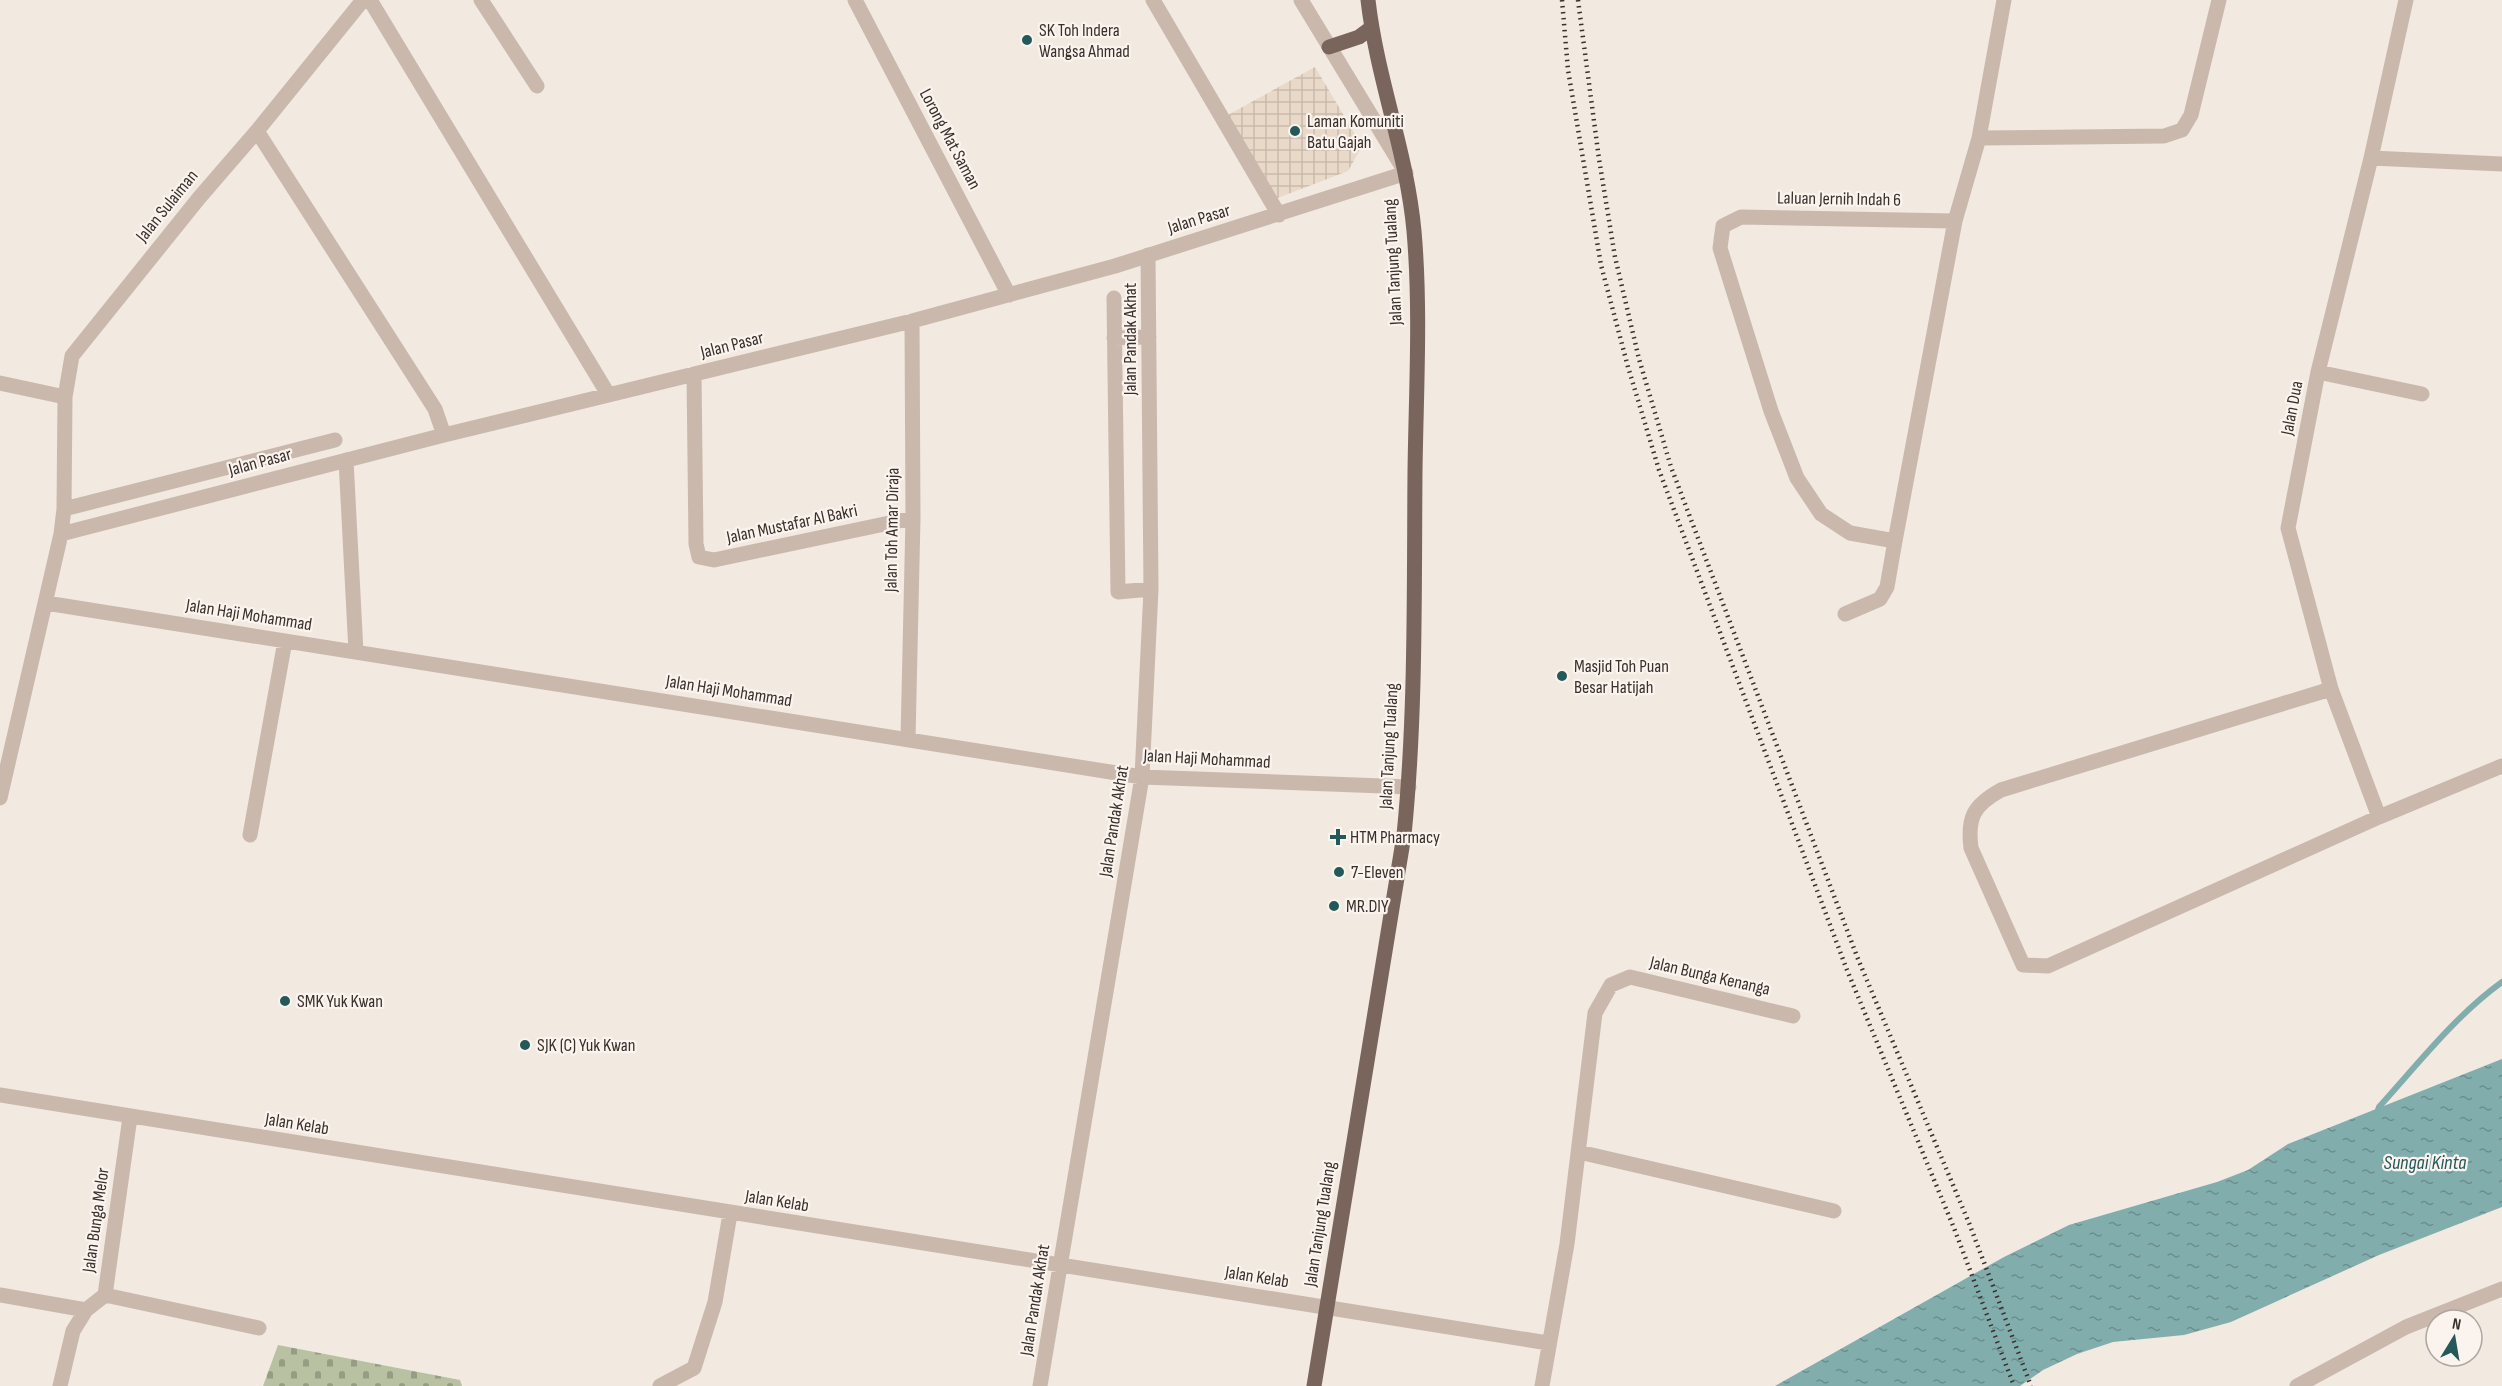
<svg xmlns="http://www.w3.org/2000/svg" width="2502" height="1386" viewBox="0 0 2502 1386" font-family="'Sofia Sans Condensed',sans-serif">
<style>
.cemetery{fill:url(#cemetery-stones)}
.plaza{fill:url(#plaza-grid)}
.water{fill:url(#water-ripples)}
.lines{fill:none;stroke-linecap:round;stroke-linejoin:round}
.stream{stroke:#81aead;stroke-width:6}
.minor{stroke:#cab8ad;stroke-width:15}
.major{stroke:#7a655d;stroke-width:15}
.rail{stroke:#392f2b;stroke-width:4.5;stroke-dasharray:1.5 4.5;stroke-linecap:butt}
.poi-dot{fill:#235959;stroke:#faf3ee;stroke-width:2}
.labels{text-anchor:middle;dominant-baseline:central;stroke-width:4.5;stroke-linejoin:round;paint-order:stroke}
.poi-label{font-size:18px;fill:#392f2b;stroke:#faf3ee;text-anchor:start}
.street-label{font-size:18px;fill:#392f2b;stroke:#faf3ee}
.water-label{font-size:20px;font-style:italic;fill:#235959;stroke:#faf3ee}
</style>
<defs>
<pattern id="cemetery-stones" width="16" height="16" patternUnits="userSpaceOnUse" patternTransform="scale(1.5)"><rect width="16" height="16" fill="#b8c1a1"/><path d="M2 7V4a2 2 0 0 1 4 0v3zM10 15v-3a2 2 0 0 1 4 0v3z" fill="#979d83"/></pattern>
<pattern id="plaza-grid" width="8" height="8" patternUnits="userSpaceOnUse" patternTransform="scale(1.5)"><rect width="8" height="8" fill="#e9d9c9"/><path d="M0 4h8M4 0v8" fill="none" stroke="#c9bbad"/></pattern>
<pattern id="water-ripples" width="26" height="14" patternUnits="userSpaceOnUse" patternTransform="scale(1.5)"><rect width="26" height="14" fill="#81aead"/><path d="M2 4q2-2 4 0t4 0M15 11q2-2 4 0t4 0" fill="none" stroke="#6b8e8d"/></pattern>
</defs>
<rect width="100%" height="100%" fill="#f2e9e1"/>
<path class="cemetery" d="M 278,1345 L 460,1380 L 462,1386 L 263,1386 Z"/>
<path class="plaza" d="M 1315,67 L 1362,146 L 1348,171 L 1275,199 L 1228,115 Z"/>
<path class="water" d="M 2502,1059 L 2502,1207 L 2379,1255 L 2231,1322 L 2184,1335 L 2113,1342 L 2077,1354 L 2043,1370 L 2020,1386 L 1775,1386 L 2004,1257 L 2069,1225 L 2217,1182 L 2248,1170 L 2288,1144 Z"/>
<g class="lines">
<path class="stream" d="M 2377,1113 L 2379,1107 C 2418,1064 2455,1016 2502,982"/>
<path class="minor" d="M 370,0 L 608,394
M 481,0 L 537,86
M 855,0 L 1009,295
M 1153,0 L 1279,215
M 257,131 L 435,409 L 444,435
M 1979,138 L 2164,136 L 2182,130 L 2191,115 L 2219,0
M 2371,158 L 2502,164
M 1955,221 L 1741,217 L 1723,226 L 1720,248 L 1771,411 L 1797,478 L 1821,514 L 1850,533 L 1895,541 L 1955,221 L 1979,138 L 2004,0
M 1114,298 L 1118,592 L 1151,589
M 1114,338 L 1149,337
M 2318,372 L 2422,394
M 694,374 L 696,544 L 699,557 L 714,560 L 913,518
M 0,383 L 65,397 L 72,356 L 199,198 L 257,131 L 363,0
M 346,460 L 356,652
M 64,509 L 335,440
M 61,534 L 444,435 L 912,321 L 1115,266 L 1406,173 L 1301,0
M 46,603 L 1142,777 L 1409,787
M 1845,614 L 1880,599 L 1887,587 L 1895,541
M 2331,689 L 2001,790 C 1974,805 1967,817 1971,848 L 2023,965 L 2048,966 L 2379,817 L 2502,766
M 908,739 L 913,518 L 912,321
M 0,798 L 61,534 L 64,509 L 65,397
M 2379,817 L 2331,689 L 2288,528 L 2318,372 L 2371,158 L 2406,0
M 250,835 L 285,641
M 0,1095 L 1548,1343
M 1579,1152 L 1834,1211
M 0,1295 L 86,1310
M 105,1295 L 259,1328
M 60,1386 L 73,1331 L 86,1310 L 105,1295 L 130,1117
M 660,1386 L 694,1368 L 715,1302 L 730,1214
M 1040,1386 L 1142,777 L 1151,589 L 1148,255
M 1542,1386 L 1567,1244 L 1595,1013 L 1611,985 L 1630,977 L 1793,1016
M 2297,1386 L 2406,1327 L 2502,1289"/>
<path class="major" d="M 1329,47 L 1359,37 L 1371,28
M 1314,1386 L 1404,835 C 1416,715 1414,593 1415,472 C 1416,393 1421,311 1414,231 C 1407,153 1377,79 1368,0"/>
<path class="rail" d="M 1562,0 L 1568,70 L 1601,265 L 1628,367 L 1659,470 L 1847,970 L 1954,1228 L 2014,1386
M 1578,0 L 1599,159 L 1615,257 L 1639,359 L 1671,467 L 1858,959 L 1969,1223 L 2031,1386"/>
</g>
<g class="poi-dot">
<circle cx="1027" cy="40" r="6"/>
<circle cx="1295" cy="131" r="6"/>
<circle cx="1562" cy="676" r="6"/>
<path d="M1335 828h6v6h6v6h-6v6h-6v-6h-6v-6h6z"/>
<circle cx="1339" cy="872" r="6"/>
<circle cx="1334" cy="906" r="6"/>
<circle cx="285" cy="1001" r="6"/>
<circle cx="525" cy="1045" r="6"/>
</g>
<g class="labels">
<g class="poi-label">
<text x="1039" y="30">SK Toh Indera<tspan x="1039" dy="21">Wangsa Ahmad</tspan></text>
<text x="1307" y="121">Laman Komuniti<tspan x="1307" dy="21">Batu Gajah</tspan></text>
<text x="1574" y="666">Masjid Toh Puan<tspan x="1574" dy="21">Besar Hatijah</tspan></text>
<text x="1350" y="837">HTM Pharmacy</text>
<text x="1351" y="872">7-Eleven</text>
<text x="1346" y="906">MR.DIY</text>
<text x="297" y="1001">SMK Yuk Kwan</text>
<text x="537" y="1045">SJK (C) Yuk Kwan</text>
</g>
<g class="street-label">
<text transform="translate(950 139) rotate(62)">Lorong Mat Saman</text>
<text transform="translate(1839 199) rotate(1)">Laluan Jernih Indah 6</text>
<text transform="translate(167 206) rotate(-51)">Jalan Sulaiman</text>
<text transform="translate(1199 219) rotate(-17)">Jalan Pasar</text>
<text transform="translate(1393 262) rotate(-93)">Jalan Tanjung Tualang</text>
<text transform="translate(1130 339) rotate(-90)">Jalan Pandak Akhat</text>
<text transform="translate(732 345) rotate(-14)">Jalan Pasar</text>
<text transform="translate(2292 408) rotate(-79)">Jalan Dua</text>
<text transform="translate(260 462) rotate(-15)">Jalan Pasar</text>
<text transform="translate(792 524) rotate(-12)">Jalan Mustafar Al Bakri</text>
<text transform="translate(892 530) rotate(-89)">Jalan Toh Amar Diraja</text>
<text transform="translate(249 615) rotate(9)">Jalan Haji Mohammad</text>
<text transform="translate(729 691) rotate(9)">Jalan Haji Mohammad</text>
<text transform="translate(1389 746) rotate(-87)">Jalan Tanjung Tualang</text>
<text transform="translate(1207 759) rotate(3)">Jalan Haji Mohammad</text>
<text transform="translate(1114 821) rotate(-81)">Jalan Pandak Akhat</text>
<text transform="translate(1710 976) rotate(13)">Jalan Bunga Kenanga</text>
<text transform="translate(297 1124) rotate(9)">Jalan Kelab</text>
<text transform="translate(777 1201) rotate(9)">Jalan Kelab</text>
<text transform="translate(96 1220) rotate(-82)">Jalan Bunga Melor</text>
<text transform="translate(1320 1224) rotate(-81)">Jalan Tanjung Tualang</text>
<text transform="translate(1257 1277) rotate(9)">Jalan Kelab</text>
<text transform="translate(1035 1300) rotate(-81)">Jalan Pandak Akhat</text>
</g>
<g class="water-label">
<text x="2425" y="1163">Sungai Kinta</text>
</g>
</g>
<g transform="translate(2454 1338) rotate(11)"><circle r="28" fill="#faf3ee" stroke="#ada5a0" stroke-width="1.5"/>
<path d="M0-4.5L10 22L0 15L-10 22Z" fill="#235959"/>
<text y="-9" font-size="16" font-weight="bold" text-anchor="middle" fill="#392f2b">N</text>
</g>
</svg>
